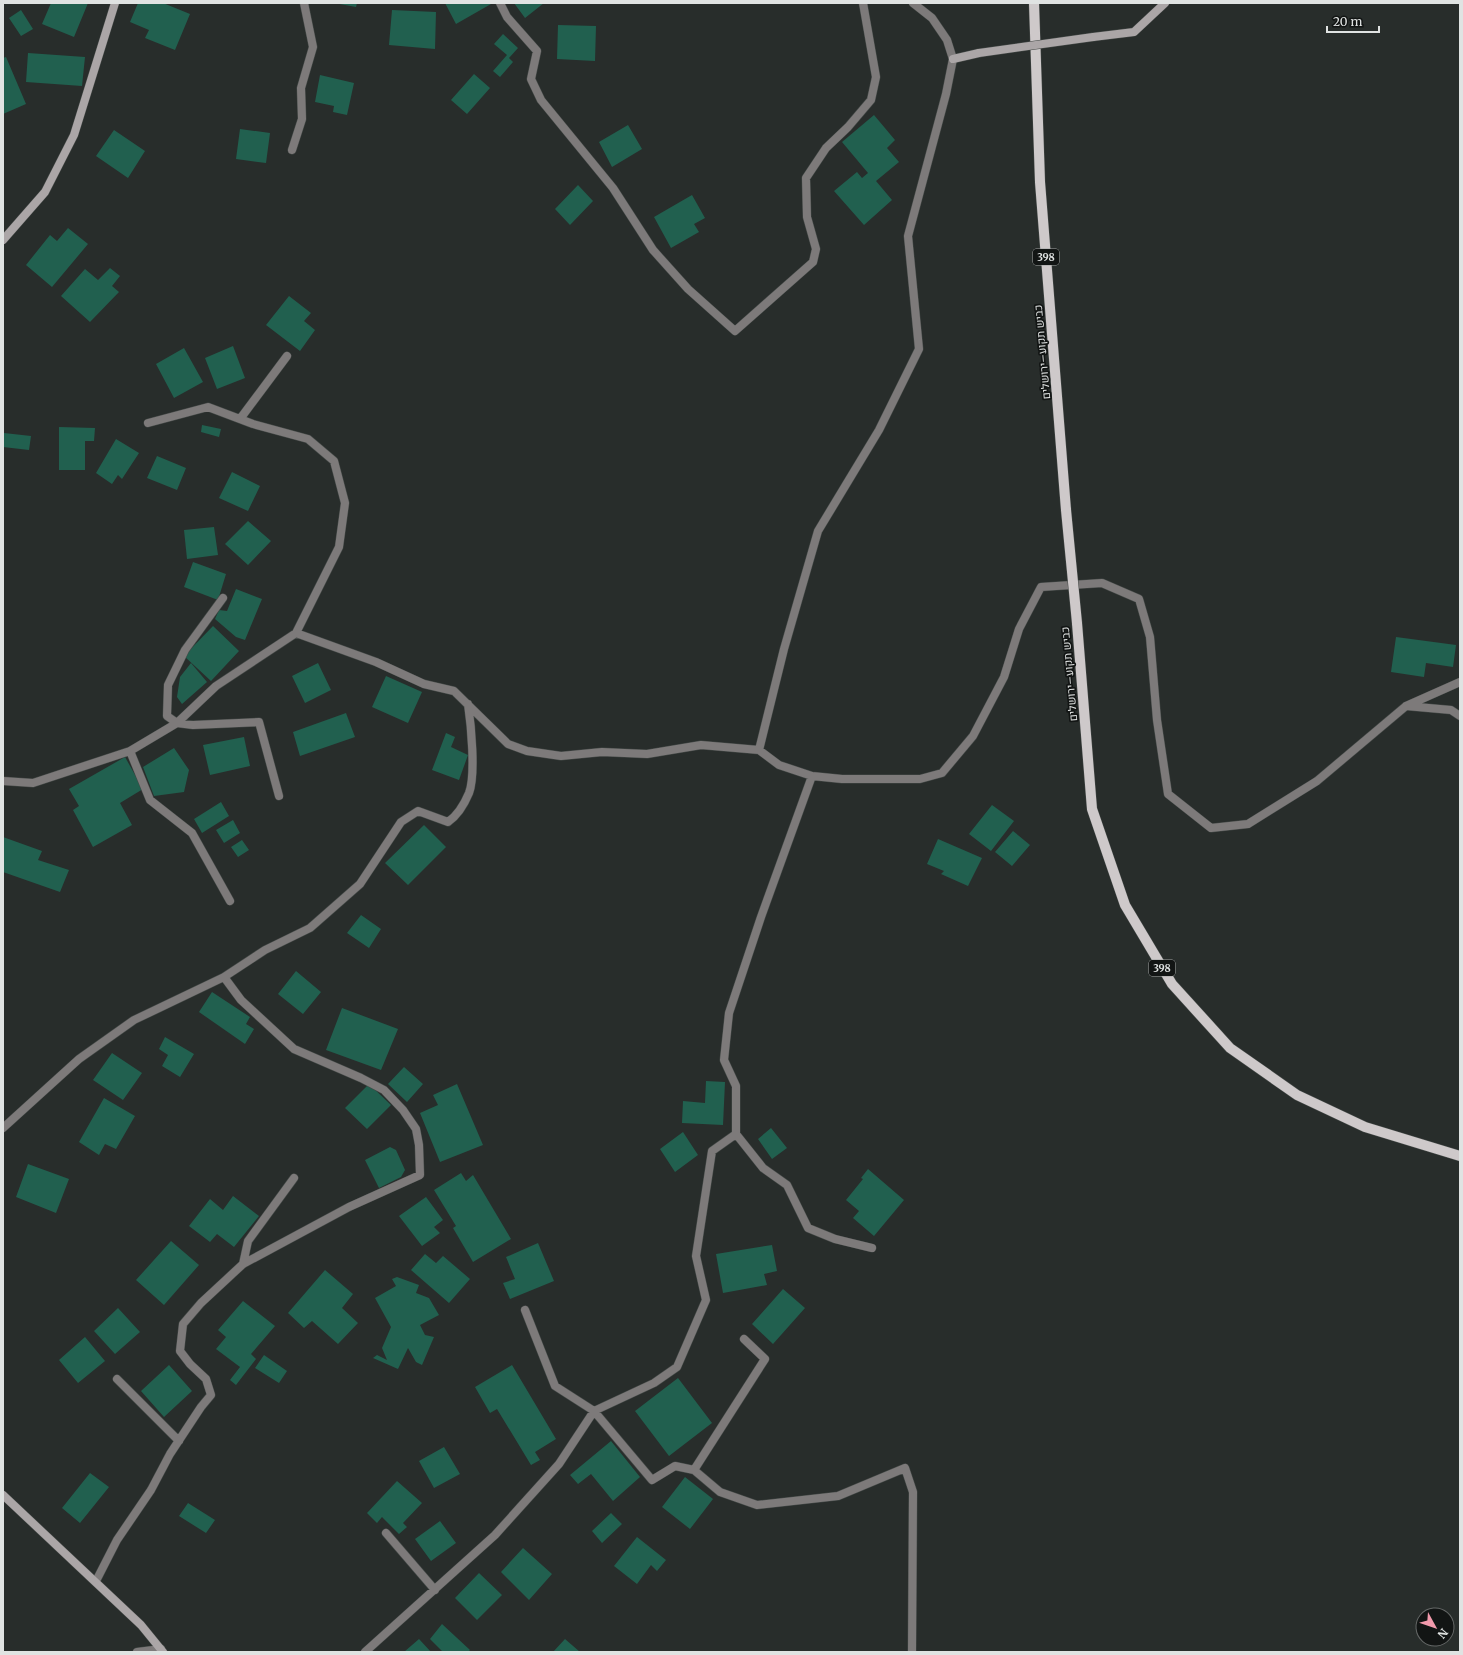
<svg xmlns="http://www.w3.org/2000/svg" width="1463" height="1655" viewBox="0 0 1463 1655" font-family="Merriweather,Heebo,serif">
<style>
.building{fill:#21604f}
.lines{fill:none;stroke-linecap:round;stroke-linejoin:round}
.street-casing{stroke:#454a48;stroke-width:9}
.secondary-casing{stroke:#454a48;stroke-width:9}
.primary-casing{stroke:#454a48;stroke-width:11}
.street{stroke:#7d7a7a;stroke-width:8}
.secondary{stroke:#aba6a7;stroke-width:8}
.primary{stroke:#cec9ca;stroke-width:10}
.secondary-bridge-casing{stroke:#454a48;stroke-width:9;stroke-linecap:butt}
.primary-bridge-casing{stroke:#454a48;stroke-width:11;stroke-linecap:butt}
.secondary-bridge{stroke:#aba6a7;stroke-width:8}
.primary-bridge{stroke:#cec9ca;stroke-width:10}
.labels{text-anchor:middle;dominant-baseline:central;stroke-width:3.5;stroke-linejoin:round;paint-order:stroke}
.shield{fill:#121514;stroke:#a2a5a4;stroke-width:1}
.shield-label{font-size:10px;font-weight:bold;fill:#e0e3e2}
.street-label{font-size:11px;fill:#e0e3e2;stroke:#121514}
</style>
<rect width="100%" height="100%" fill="#282d2b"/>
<path class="building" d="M 51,3 L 88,3 L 74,37 L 42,24 Z
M 138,3 L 163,3 L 190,14 L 175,50 L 145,38 L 149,30 L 130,22 Z
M 334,3 L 357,3 L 356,7 Z
M 445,3 L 490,3 L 491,4 L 456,24 Z
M 514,3 L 544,3 L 525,18 Z
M 21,10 L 33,29 L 21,36 L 9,18 Z
M 392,10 L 436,12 L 435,49 L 389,45 Z
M 558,25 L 596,26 L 595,61 L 557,59 Z
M 503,34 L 518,48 L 509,58 L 513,62 L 500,77 L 493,71 L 507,55 L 494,44 Z
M 28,53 L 85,57 L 82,86 L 26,82 Z
M 6,57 L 26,104 L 3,114 L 3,58 Z
M 474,74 L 490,88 L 467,114 L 451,100 Z
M 320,75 L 354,83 L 347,115 L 333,112 L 334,106 L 315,102 Z
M 874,115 L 895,140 L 887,148 L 899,162 L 876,181 L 892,200 L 864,225 L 834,191 L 857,172 L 862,178 L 868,173 L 842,142 Z
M 628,125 L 642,149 L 612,167 L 599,142 Z
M 240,129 L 270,133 L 266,163 L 236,159 Z
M 114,130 L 145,151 L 128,178 L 96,156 Z
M 578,185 L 593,201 L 570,225 L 555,209 Z
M 692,195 L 705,218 L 694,224 L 699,232 L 671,248 L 654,217 Z
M 68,228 L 88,244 L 52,287 L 26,265 L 50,235 L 57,241 Z
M 110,268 L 120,276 L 112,286 L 119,292 L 90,322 L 61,296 L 85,269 L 98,280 Z
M 289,296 L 311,313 L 304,321 L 315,330 L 300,351 L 266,325 Z
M 233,346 L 245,378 L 217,389 L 205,358 Z
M 184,348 L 203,382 L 174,398 L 156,364 Z
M 202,425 L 221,429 L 219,437 L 201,432 Z
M 59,427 L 95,428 L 94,441 L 85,441 L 85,470 L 59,470 Z
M 4,433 L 31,436 L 29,450 L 3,447 Z
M 116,439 L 139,453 L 122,479 L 118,475 L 112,484 L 96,473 Z
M 157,456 L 186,468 L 177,490 L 147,478 Z
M 232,472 L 260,486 L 248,511 L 219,498 Z
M 248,521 L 271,541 L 248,565 L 225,544 Z
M 214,527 L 218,555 L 187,559 L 184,530 Z
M 193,562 L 226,574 L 218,600 L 184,587 Z
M 236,589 L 262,599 L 245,640 L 236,637 L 215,619 L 219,610 L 227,611 Z
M 213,626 L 239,651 L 211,681 L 184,656 Z
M 1396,637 L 1456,645 L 1453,667 L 1426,663 L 1424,677 L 1391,672 Z
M 191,663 L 207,682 L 182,704 L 177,697 L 180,677 Z
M 318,663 L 331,690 L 305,703 L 292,676 Z
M 386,676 L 422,692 L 408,723 L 372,707 Z
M 346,713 L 355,737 L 300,756 L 293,732 Z
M 446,733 L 455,737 L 451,747 L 468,755 L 459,780 L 432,770 Z
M 244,737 L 250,766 L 210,775 L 203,745 Z
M 174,748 L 189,770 L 184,792 L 154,796 L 143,767 Z
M 125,757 L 143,789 L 120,803 L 132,825 L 93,847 L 73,810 L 79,806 L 69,789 Z
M 221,802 L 229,816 L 202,833 L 194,819 Z
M 992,805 L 1014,821 L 991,851 L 969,834 Z
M 233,820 L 240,833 L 224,843 L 216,830 Z
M 424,825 L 446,847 L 408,885 L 385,863 Z
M 1013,831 L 1030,845 L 1012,866 L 995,852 Z
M 3,837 L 42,851 L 38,860 L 69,870 L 60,892 L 3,872 Z
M 938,839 L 982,858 L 968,886 L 941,874 L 944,871 L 927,864 Z
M 242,840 L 249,850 L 238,857 L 231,847 Z
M 361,915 L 381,929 L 369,948 L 347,933 Z
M 296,971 L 321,992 L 303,1014 L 278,994 Z
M 212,992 L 250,1017 L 246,1024 L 254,1029 L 245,1044 L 199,1012 Z
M 342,1008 L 398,1029 L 381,1070 L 326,1050 Z
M 165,1037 L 194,1054 L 180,1077 L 162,1066 L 168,1055 L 159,1049 Z
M 112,1053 L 142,1073 L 123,1100 L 93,1080 Z
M 404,1067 L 423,1084 L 407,1102 L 388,1084 Z
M 706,1081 L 725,1082 L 723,1125 L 682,1123 L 683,1101 L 705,1103 Z
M 369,1084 L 391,1105 L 367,1129 L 345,1108 Z
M 457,1084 L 483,1145 L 440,1162 L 420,1113 L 438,1105 L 433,1095 Z
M 104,1098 L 135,1116 L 116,1149 L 105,1144 L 99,1155 L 79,1142 Z
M 771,1128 L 787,1148 L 772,1159 L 758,1139 Z
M 683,1132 L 698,1155 L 675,1172 L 660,1149 Z
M 390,1147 L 396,1150 L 405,1170 L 401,1177 L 379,1188 L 365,1160 Z
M 28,1164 L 69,1179 L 56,1213 L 16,1197 Z
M 868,1169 L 904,1200 L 874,1236 L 853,1218 L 859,1211 L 846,1200 L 863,1179 L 861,1178 Z
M 461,1173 L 466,1181 L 473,1175 L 511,1239 L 473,1262 L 453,1228 L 456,1226 L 434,1190 Z
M 233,1196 L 259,1216 L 234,1247 L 217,1234 L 210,1242 L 189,1226 L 210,1199 L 223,1210 Z
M 426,1197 L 443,1220 L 434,1227 L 440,1233 L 422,1246 L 399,1216 Z
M 171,1241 L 199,1265 L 164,1305 L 136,1280 Z
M 538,1243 L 554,1281 L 510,1299 L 503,1283 L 515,1279 L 506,1257 Z
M 772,1245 L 777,1271 L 764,1274 L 767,1285 L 723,1293 L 716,1254 Z
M 425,1254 L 436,1263 L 443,1256 L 470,1279 L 449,1303 L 411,1270 Z
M 325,1270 L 353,1294 L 342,1308 L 358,1323 L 338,1344 L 312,1321 L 304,1328 L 288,1313 Z
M 397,1277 L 419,1285 L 416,1293 L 429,1298 L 439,1315 L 420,1325 L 425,1335 L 434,1337 L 422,1365 L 416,1362 L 408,1348 L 398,1369 L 373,1358 L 377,1355 L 387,1360 L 382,1348 L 391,1327 L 375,1298 L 396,1286 L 392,1279 Z
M 783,1289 L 805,1308 L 773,1344 L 752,1324 Z
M 243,1301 L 275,1326 L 251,1354 L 256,1359 L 236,1385 L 230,1380 L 240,1367 L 216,1349 L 226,1337 L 218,1330 Z
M 118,1308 L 140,1332 L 115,1354 L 94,1331 Z
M 85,1337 L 105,1361 L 78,1383 L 59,1360 Z
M 264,1355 L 287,1371 L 279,1383 L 255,1368 Z
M 169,1365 L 192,1391 L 164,1417 L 141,1391 Z
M 512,1365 L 556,1439 L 535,1452 L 540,1460 L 531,1465 L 497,1409 L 490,1413 L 475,1387 Z
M 678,1378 L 712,1423 L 669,1456 L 635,1411 Z
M 611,1441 L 640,1477 L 613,1501 L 591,1474 L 578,1484 L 570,1475 Z
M 444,1447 L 460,1474 L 434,1488 L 419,1461 Z
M 90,1473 L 109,1487 L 80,1523 L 62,1508 Z
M 685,1477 L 713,1499 L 690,1529 L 662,1507 Z
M 397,1481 L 422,1503 L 403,1523 L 407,1527 L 399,1534 L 382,1517 L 377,1523 L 367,1513 Z
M 188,1503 L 215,1520 L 206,1533 L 179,1516 Z
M 611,1513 L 622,1524 L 602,1543 L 592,1531 Z
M 440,1521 L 456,1543 L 431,1561 L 415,1539 Z
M 637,1537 L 666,1560 L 657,1571 L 651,1565 L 637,1584 L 614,1566 Z
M 523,1548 L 552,1574 L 529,1600 L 501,1572 Z
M 479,1573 L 502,1595 L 477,1620 L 455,1598 Z
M 442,1624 L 470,1650 L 468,1652 L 443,1652 L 430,1639 Z
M 419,1639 L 431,1652 L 404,1652 Z
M 565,1639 L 580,1652 L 553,1652 Z"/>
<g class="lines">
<defs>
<path id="street" d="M 500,3 L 507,17 L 537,51 L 531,79 L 541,100 L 613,188 L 653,250 L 688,289 L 735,331 L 813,262 L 816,249 L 807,217 L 806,178 L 826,148 L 848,127 L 871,100 L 876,77 L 863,3
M 292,150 L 302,119 L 301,88 L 313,47 L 304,3
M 240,419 L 287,356
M 148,423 L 208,407 L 253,424 L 308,439 L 334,461 L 345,503 L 339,547 L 296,633
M 223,598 L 185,650 L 168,685 L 167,716 L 177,723 L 193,725 L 259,722 L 279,796
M 1406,706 L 1451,710 L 1460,716
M 759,750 L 784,649 L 818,531 L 879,430 L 919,349 L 908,236 L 946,94 L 953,59 L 947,40 L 932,18 L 913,3
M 130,751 L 150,800 L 192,833 L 230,901
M 3,781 L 33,783 L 130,751 L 177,723 L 216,686 L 296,633 L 376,662 L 424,684 L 454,691 L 508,744 L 527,751 L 561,756 L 602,752 L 647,754 L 701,745 L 759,750 L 779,765 L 812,776 L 842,779 L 920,779 L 942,773 L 973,736 L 1004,677 L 1019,629 L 1041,587 L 1102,583 L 1139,599 L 1150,637 L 1157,720 L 1168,794 L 1211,828 L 1248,824 L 1317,781 L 1406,706 L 1460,682
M 3,1128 L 79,1059 L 134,1020 L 224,977 L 265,950 L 310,928 L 360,884 L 401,822 L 418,811 L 448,822 C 458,815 464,805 469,793 C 476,775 471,724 468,704
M 736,1134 L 763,1168 L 787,1185 L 808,1228 L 835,1239 L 872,1248
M 243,1264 L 248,1241 L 294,1178
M 525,1310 L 555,1386 L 594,1411 L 652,1480 L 675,1466 L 694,1470 L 720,1492 L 757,1505 L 838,1496 L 905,1468 L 913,1492 L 912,1652
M 117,1379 L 179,1441
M 694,1470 L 765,1359 L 744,1339
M 386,1533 L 435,1590
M 96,1581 L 117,1540 L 151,1490 L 170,1454 L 201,1407 L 211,1395 L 206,1379 L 190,1364 L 180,1351 L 183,1324 L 201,1303 L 243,1264 L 349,1207 L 420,1175 L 419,1145 L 416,1129 L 403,1110 L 384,1090 L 361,1078 L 294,1049 L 241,1000 L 224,977
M 137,1652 L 161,1649
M 365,1652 L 495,1535 L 559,1464 L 594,1411 L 654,1383 L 677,1367 L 706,1300 L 696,1256 L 712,1151 L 736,1134 L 736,1086 L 724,1060 L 729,1013 L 761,917 L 812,776"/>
<path id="secondary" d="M 1093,37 L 1134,32 L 1165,3
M 953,59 L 979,53
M 3,240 L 45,192 L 74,135 L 115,3
M 3,1495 L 141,1625 L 163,1652"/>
<path id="primary" d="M 1034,3 L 1040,182 L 1066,510
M 1077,623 L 1092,809 L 1125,905 L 1172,984 L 1230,1048 L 1297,1095 L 1365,1127 L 1460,1156"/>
</defs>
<use href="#street" class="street-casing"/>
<use href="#secondary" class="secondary-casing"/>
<use href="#primary" class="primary-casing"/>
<use href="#street" class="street"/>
<use href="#secondary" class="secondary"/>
<use href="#primary" class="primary"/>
<defs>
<path id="secondary-bridge" d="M 979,53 L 1093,37"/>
<path id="primary-bridge" d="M 1066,510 L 1077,623"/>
</defs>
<use href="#secondary-bridge" class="secondary-bridge-casing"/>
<use href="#primary-bridge" class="primary-bridge-casing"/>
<use href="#secondary-bridge" class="secondary-bridge"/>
<use href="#primary-bridge" class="primary-bridge"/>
</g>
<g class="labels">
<g class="shield">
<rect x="1033" y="249" width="26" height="16" rx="3"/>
<rect x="1149" y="960" width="26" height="16" rx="3"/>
</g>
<g class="shield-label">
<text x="1046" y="257">398</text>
<text x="1162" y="968">398</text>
</g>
<g class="street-label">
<text transform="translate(1042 352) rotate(-95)">כביש תקוע–ירושלים</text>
<text transform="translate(1069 674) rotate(-95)">כביש תקוע–ירושלים</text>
</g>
</g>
<rect width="1463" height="1655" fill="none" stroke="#e0e3e2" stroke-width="8"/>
<g transform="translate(1435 1627) rotate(130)"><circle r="19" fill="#121514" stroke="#646766"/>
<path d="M0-3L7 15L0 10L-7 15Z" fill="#f29aac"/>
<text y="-6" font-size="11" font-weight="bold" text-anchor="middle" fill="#e0e3e2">N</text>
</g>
<path d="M1327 26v6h52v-6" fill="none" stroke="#e0e3e2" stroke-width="2"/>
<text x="1333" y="26" font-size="12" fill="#e0e3e2" stroke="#121514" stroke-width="3" paint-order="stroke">20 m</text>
</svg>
